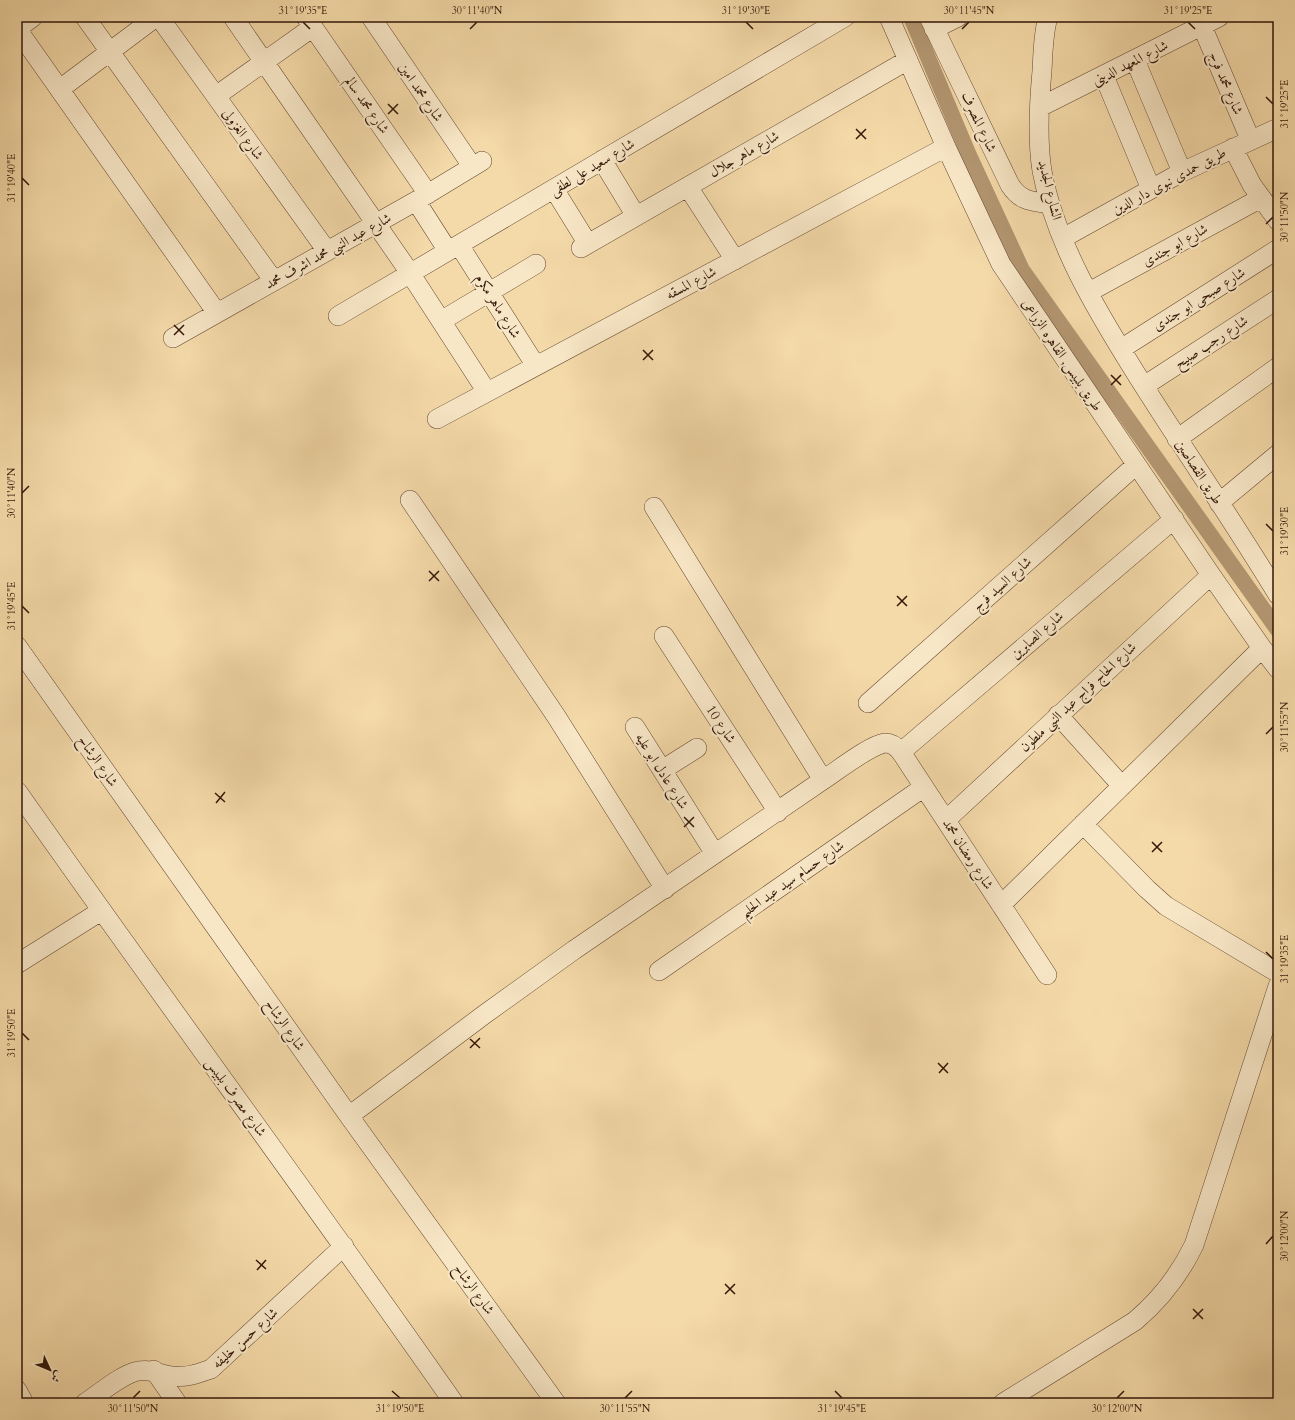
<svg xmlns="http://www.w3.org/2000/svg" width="1295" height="1420" viewBox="0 0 1295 1420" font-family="Cardo,Amiri,serif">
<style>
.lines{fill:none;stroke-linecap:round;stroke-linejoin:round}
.canal{stroke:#b39772;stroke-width:16}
.minor-casing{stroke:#634730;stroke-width:20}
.minor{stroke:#f8e7c7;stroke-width:19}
.ticks{fill:none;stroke:#321608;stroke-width:1.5}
.labels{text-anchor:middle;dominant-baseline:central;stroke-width:4;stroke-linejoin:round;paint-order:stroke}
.street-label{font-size:14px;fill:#321608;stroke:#f8e7c7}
.neatline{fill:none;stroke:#321608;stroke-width:1.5}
.ticks-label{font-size:10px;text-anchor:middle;fill:#321608}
</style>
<rect width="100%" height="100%" fill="#f5daa9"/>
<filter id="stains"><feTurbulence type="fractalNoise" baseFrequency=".005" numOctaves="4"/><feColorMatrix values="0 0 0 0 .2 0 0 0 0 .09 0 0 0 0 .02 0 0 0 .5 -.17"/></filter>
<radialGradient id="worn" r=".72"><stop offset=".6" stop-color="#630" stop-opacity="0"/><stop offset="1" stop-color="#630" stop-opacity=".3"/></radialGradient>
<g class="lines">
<path class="canal" d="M 911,17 L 968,153 L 1022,270 L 1278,630"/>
<defs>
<path id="minor" d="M 85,17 L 274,281
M 159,17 L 327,251
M 233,17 L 410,273 L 487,392
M 306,17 L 428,194
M 371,17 L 472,166
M 889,17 L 946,147 L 1001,264 L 1211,575 L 1262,648 L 1278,669
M 929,17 L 1010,185 C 1021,202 1032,201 1050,204
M 1048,17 C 1043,34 1043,54 1042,71 C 1039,103 1037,140 1042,171 C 1055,242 1097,311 1135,372 C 1182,447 1232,519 1278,595
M 1202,26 L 1250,139
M 17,29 L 217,313
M 17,29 L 33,17
M 934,29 L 958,17
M 1135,60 L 1182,172
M 1104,76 L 1151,189
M 60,89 L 156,17
M 216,96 L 313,27
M 1040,107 L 1219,17
M 1233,148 L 1252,185 L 1278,221
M 602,160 L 636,216
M 688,187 L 735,260
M 554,189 L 588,244
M 416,201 L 448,251
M 1063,238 L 1182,172 L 1278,128
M 459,245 L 536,366
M 581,248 L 908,60
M 1089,292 L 1261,198
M 338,316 L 845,17
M 441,321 L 536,264
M 173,338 L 416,201 L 482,161
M 1121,349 L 1278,249
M 1144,386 L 1278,299
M 437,419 L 946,147
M 1177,439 L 1278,367
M 410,500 L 556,716 L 665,889
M 1219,503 L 1278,454
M 654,507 L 823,780
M 664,636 L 778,812
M 17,646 L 349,1116 L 556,1403
M 868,703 L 1136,465
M 1058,715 L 1122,786
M 635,727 L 715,854
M 901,752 L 1174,519
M 662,770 L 697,748
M 17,791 C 161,996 310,1197 454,1403
M 946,820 L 1211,575
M 1083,824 L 1147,889 L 1166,906 L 1278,973
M 1001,905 L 1262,648
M 17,964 L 101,911
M 659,971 L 924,787
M 349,1116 L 485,1014 L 574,950 L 823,780 C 837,771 870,745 885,743 C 892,743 897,747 901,752 L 1047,975
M 154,1370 L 177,1403
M 17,1390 L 24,1403
M 85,1403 C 99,1394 122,1374 138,1371 C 154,1369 158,1374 171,1376 C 186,1378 197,1374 211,1369 L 344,1246
M 1003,1403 L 1135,1321 C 1161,1299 1179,1276 1194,1245 L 1278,986"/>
</defs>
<use href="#minor" class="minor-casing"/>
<use href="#minor" class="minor"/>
</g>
<path class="ticks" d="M 303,22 L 310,29M 746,22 L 753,29M 1188,22 L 1195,29M 470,29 L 477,22M 962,29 L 969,22M 1266,97 L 1273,104M 388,104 L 398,114M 388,114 L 398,104M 856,129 L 866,139M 856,139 L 866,129M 22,178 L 29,185M 1266,224 L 1273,217M 174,325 L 184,335M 174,335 L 184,325M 643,350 L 653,360M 643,360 L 653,350M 1111,375 L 1121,385M 1111,385 L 1121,375M 22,493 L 29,486M 1266,524 L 1273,531M 429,571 L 439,581M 429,581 L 439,571M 897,596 L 907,606M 22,606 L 29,613M 897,606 L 907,596M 1266,734 L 1273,727M 215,793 L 225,802M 216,803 L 225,792M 684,817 L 694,827M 684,827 L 694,817M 1152,842 L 1162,852M 1152,852 L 1162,842M 1266,952 L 1273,959M 22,1033 L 29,1040M 470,1039 L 480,1048M 470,1048 L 480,1038M 938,1063 L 948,1073M 939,1073 L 948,1063M 1266,1244 L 1273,1236M 256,1260 L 266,1269M 257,1270 L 266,1260M 725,1284 L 735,1294M 725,1294 L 735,1284M 1193,1309 L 1203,1319M 1193,1319 L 1203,1309M 392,1391 L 400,1398M 835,1391 L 842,1398M 133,1398 L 140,1391M 625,1398 L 632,1391M 1117,1398 L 1124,1391"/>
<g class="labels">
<g class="street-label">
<text transform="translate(1130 63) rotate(-27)">شارع المعهد الدينى</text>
<text transform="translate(1226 83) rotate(67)">شارع محمد فرج</text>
<text transform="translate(421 92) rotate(56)">شارع محمد امين</text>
<text transform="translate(367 105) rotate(55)">شارع محمد سالم</text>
<text transform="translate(979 122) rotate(65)">شارع المصرف</text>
<text transform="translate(243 134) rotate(54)">شارع الغزولى</text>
<text transform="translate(744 154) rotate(-30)">شارع ماهر جلال</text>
<text transform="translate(592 167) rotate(-31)">شارع سعيد على لطفى</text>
<text transform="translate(1169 181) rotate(-28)">طريق حمدى نبوى دار الدين</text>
<text transform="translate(1050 190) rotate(76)">الشارع الجديد</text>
<text transform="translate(1175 245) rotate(-29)">شارع ابو جندى</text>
<text transform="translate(328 251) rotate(-29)">شارع عبد النبى محمد اشرف محمد</text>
<text transform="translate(691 283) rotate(-28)">شارع المسقه</text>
<text transform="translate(1199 299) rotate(-32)">شارع صبحى ابو جندى</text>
<text transform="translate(498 306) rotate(58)">شارع ماهر مكرم</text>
<text transform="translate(1211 342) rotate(-33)">شارع رجب صبيح</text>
<text transform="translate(1062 355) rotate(56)">طريق بلبيس, القاهره الزراعى</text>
<text transform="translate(1199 472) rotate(57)">طريق القصاصين</text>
<text transform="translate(1002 584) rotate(-42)">شارع السيد فرج</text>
<text transform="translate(1037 635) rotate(-41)">شارع الصابرين</text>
<text transform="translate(1078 697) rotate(-43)">شارع الحاج فراج عبد النبى ملطون</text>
<text transform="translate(721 724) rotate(57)">شارع 10</text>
<text transform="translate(98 761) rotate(55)">شارع الرشاح</text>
<text transform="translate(662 771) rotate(58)">شارع عادل ابو عليه</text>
<text transform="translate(968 854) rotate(57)">شارع رمضان محمد</text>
<text transform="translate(792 879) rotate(-35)">شارع حسام سيد عبد الحليم</text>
<text transform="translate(285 1025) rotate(55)">شارع الرشاح</text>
<text transform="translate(236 1097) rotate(54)">شارع مصرف بلبيس</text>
<text transform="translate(474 1289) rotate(54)">شارع الرشاح</text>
<text transform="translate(245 1338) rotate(-42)">شارع حسن خليفه</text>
</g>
</g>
<rect width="1295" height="1420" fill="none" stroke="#f5daa9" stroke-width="44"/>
<g transform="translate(50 1370) rotate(134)" stroke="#f8e7c7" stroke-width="3" paint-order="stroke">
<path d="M0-3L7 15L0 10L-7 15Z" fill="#321608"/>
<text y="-6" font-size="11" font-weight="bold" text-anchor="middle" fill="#321608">ش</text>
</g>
<rect x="22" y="22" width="1251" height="1376" class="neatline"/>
<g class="ticks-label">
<text x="303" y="14">31°19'35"E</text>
<text x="477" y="14">30°11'40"N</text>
<text x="746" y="14">31°19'30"E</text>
<text x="969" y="14">30°11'45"N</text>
<text x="1188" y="14">31°19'25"E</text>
<text transform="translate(1284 104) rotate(-90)" y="4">31°19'25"E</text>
<text transform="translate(11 178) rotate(-90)" y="4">31°19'40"E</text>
<text transform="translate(1284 217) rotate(-90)" y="4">30°11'50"N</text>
<text transform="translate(11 493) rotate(-90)" y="4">30°11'40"N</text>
<text transform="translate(1284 531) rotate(-90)" y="4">31°19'30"E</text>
<text transform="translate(11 606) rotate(-90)" y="4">31°19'45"E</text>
<text transform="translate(1284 727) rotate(-90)" y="4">30°11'55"N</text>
<text transform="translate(1284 959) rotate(-90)" y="4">31°19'35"E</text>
<text transform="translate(11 1033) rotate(-90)" y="4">31°19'50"E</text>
<text transform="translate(1284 1236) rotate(-90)" y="4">30°12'00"N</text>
<text x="133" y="1412">30°11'50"N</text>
<text x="400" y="1412">31°19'50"E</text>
<text x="625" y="1412">30°11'55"N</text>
<text x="842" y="1412">31°19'45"E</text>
<text x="1117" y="1412">30°12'00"N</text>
</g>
<rect width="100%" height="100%" filter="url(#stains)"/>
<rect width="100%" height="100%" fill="url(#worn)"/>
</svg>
